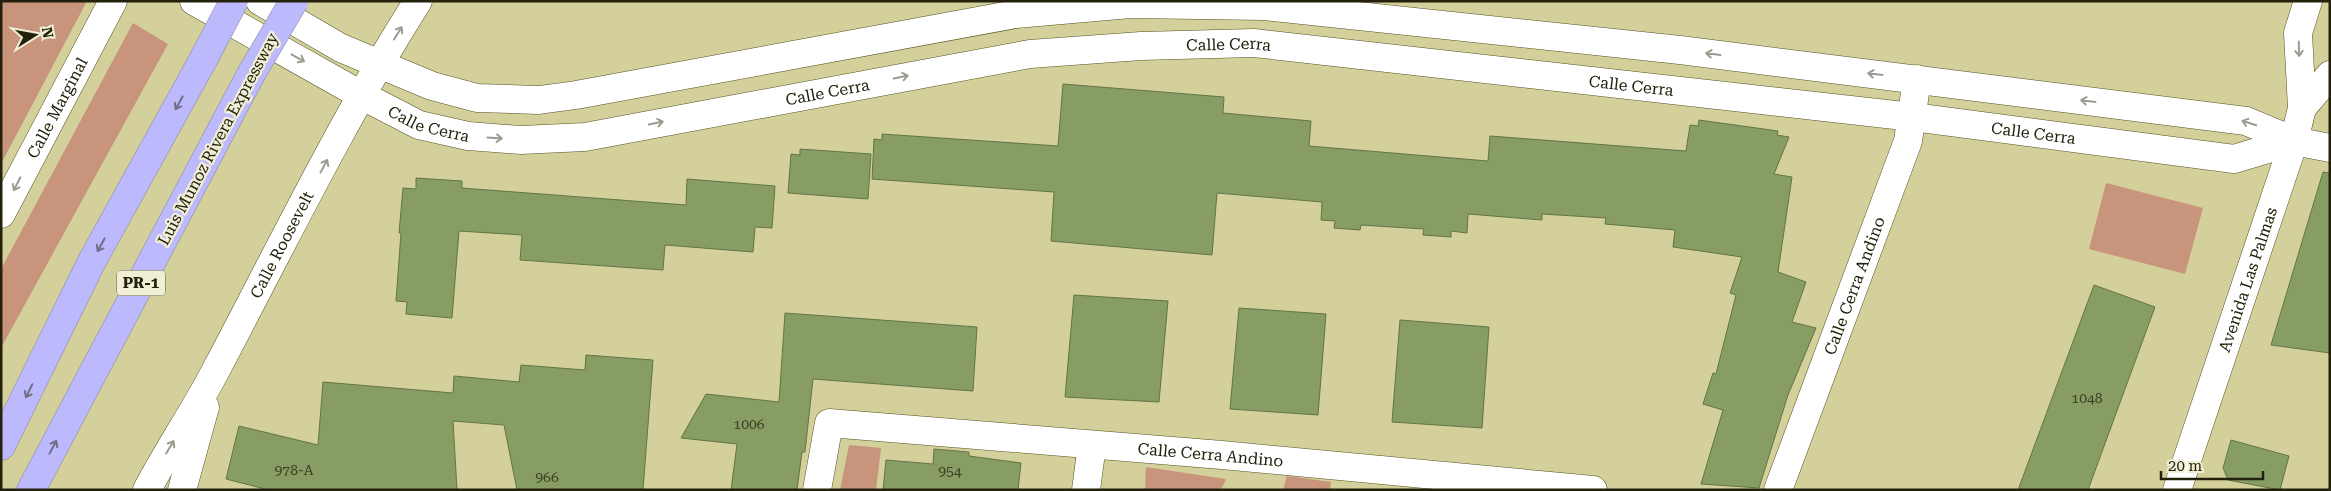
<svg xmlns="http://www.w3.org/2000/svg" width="2331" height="491" viewBox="0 0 2331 491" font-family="'Roboto Serif',serif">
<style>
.green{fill:#c8947c}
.building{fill:#879d63;stroke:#637446}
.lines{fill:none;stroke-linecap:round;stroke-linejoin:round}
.minor-casing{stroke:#555220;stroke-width:29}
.tertiary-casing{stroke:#555220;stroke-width:29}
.motorway-casing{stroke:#8684a9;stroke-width:29}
.minor{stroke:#fff;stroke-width:28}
.tertiary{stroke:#fff;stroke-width:28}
.motorway{stroke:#bcb9fd;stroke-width:28}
.motorway-bridge-casing{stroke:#8684a9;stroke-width:29;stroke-linecap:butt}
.motorway-bridge{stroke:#bcb9fd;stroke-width:28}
.oneway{stroke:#9c9b92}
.oneway2{stroke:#706d84}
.labels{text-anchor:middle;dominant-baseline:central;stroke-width:4.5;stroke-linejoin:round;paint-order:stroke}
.number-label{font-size:14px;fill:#3c4022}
.shield{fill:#f0efd5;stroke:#605f48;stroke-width:1}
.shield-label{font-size:15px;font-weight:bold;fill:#23210c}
.street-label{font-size:16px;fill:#23210c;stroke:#f0efd5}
</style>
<rect width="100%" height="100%" fill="#d3d09b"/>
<path class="green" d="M 1,1 L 87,1 L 1,164 Z
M 133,23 L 168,44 L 1,348 L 1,269 Z
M 2106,183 L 2203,208 L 2185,274 L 2089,249 Z
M 849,445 L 881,448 L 876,490 L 840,490 Z
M 1146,467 L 1226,479 L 1221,490 L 1145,490 Z
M 1287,476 L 1331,482 L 1330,490 L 1283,490 Z"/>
<path class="building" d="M 1063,84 L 1224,97 L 1223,113 L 1311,121 L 1309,146 L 1488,161 L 1490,136 L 1686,151 L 1690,125 L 1698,126 L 1699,120 L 1778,131 L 1777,135 L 1789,137 L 1774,174 L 1792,177 L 1778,272 L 1806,282 L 1792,322 L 1816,328 L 1788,395 L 1759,488 L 1701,484 L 1723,410 L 1703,404 L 1713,373 L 1716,374 L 1736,295 L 1730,293 L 1742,257 L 1673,247 L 1675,230 L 1605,224 L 1606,218 L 1542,214 L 1542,220 L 1468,214 L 1467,233 L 1451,231 L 1451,237 L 1423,235 L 1424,229 L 1361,225 L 1360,230 L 1334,228 L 1335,221 L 1321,220 L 1322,202 L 1217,193 L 1212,255 L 1051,241 L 1054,192 L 872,179 L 874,139 L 882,140 L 882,134 L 1058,146 Z
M 800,149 L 871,154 L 868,199 L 788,193 L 791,154 L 800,155 Z
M 2323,172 L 2330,173 L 2330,353 L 2271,345 Z
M 416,178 L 462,181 L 462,188 L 686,205 L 687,179 L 775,186 L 772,228 L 755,227 L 753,252 L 665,245 L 663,270 L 520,260 L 522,235 L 459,231 L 452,318 L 406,314 L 407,302 L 396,301 L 401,233 L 399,233 L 403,188 L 416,189 Z
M 2094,285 L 2155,307 L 2088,490 L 2018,490 Z
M 1074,295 L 1168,301 L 1159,402 L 1065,397 Z
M 1239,308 L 1326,314 L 1318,415 L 1230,409 Z
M 785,313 L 977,327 L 973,391 L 813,379 L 805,452 L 802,452 L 797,490 L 731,490 L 737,444 L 681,438 L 706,394 L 779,402 Z
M 1400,320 L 1489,327 L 1482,428 L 1392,422 Z
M 586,355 L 653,360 L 643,490 L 517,490 L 504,425 L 453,421 L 457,490 L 269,490 L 226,479 L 239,426 L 318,445 L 323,382 L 453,393 L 454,376 L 519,382 L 521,365 L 585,370 Z
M 2231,440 L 2289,456 L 2280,490 L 2228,480 L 2223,468 Z
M 934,449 L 969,452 L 969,456 L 1021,463 L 1018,490 L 883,490 L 886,460 L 933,464 Z"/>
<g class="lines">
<defs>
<g id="minor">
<path d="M 2302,108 L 2298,33 L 2308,1"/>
<path id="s1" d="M 1,214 L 113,1"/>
<path id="s2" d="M 147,490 C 169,448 196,409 217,368 C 282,245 343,119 418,1"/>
<path d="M 182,490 L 205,407"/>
<path id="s3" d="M 817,490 L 829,423 L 1222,455 L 1593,490"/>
<path d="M 1086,490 L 1092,445"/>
<path id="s4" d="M 1778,490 L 1908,141 L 1917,79"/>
</g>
<g id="tertiary">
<path id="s5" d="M 194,1 L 361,95 L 419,125 L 468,136 L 521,140 L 585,137 L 1030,54 L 1141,46 L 1254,43 L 1913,117 L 2234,159 L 2294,141"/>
<path d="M 260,1 L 341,48 L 432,86 L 477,98 L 539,100 L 576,95 L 1016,14 L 1130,4 L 1264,6 L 1680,50 L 2246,121 L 2294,141 L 2330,148"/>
<path id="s6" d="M 2177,490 L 2294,141 L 2302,108 L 2330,75"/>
</g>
<path id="motorway" d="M 1,446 L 92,261 L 203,60
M 31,490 L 250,76"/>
</defs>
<use href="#minor" class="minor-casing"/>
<use href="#tertiary" class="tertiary-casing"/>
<use href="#motorway" class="motorway-casing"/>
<use href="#minor" class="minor"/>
<use href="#tertiary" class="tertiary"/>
<use href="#motorway" class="motorway"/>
<defs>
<path id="motorway-bridge" d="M 203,60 L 234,1
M 250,76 L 294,1"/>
</defs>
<use href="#motorway-bridge" class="motorway-bridge-casing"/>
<use href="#motorway-bridge" class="motorway-bridge"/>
</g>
<defs><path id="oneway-shaft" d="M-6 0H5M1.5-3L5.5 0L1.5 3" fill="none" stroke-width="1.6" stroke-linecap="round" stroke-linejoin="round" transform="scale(1.25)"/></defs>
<g class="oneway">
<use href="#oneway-shaft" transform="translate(398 33) rotate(-58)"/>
<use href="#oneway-shaft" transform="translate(2299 49) rotate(88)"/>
<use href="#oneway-shaft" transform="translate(1713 54) rotate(-173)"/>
<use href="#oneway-shaft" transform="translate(298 58) rotate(29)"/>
<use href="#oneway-shaft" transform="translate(1875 74) rotate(-173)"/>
<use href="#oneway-shaft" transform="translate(901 77) rotate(-11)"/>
<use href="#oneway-shaft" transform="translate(2088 101) rotate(-173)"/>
<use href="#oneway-shaft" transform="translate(656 123) rotate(-11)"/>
<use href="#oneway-shaft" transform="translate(2249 123) rotate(-162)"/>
<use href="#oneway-shaft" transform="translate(495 138) rotate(4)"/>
<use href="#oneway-shaft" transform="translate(324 166) rotate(-62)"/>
<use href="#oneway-shaft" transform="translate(17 184) rotate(117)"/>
<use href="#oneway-shaft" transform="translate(170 447) rotate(-59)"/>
</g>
<g class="oneway2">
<use href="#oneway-shaft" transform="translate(179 103) rotate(119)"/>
<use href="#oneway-shaft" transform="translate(101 245) rotate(119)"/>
<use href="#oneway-shaft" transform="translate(29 391) rotate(116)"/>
<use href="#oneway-shaft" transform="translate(53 447) rotate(-62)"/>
</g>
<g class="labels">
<g class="number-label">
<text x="2087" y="398">1048</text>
<text x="749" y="424">1006</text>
<text x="294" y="470">978-A</text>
<text x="950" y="471">954</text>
<text x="547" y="477">966</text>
</g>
<rect class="shield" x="117" y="270.5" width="48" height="25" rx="4"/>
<g class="shield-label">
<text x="141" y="283">PR-1</text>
</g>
<g class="street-label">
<text stroke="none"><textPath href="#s5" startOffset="1076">Calle Cerra</textPath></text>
<text stroke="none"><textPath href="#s5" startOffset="1481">Calle Cerra</textPath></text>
<text stroke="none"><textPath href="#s5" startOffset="671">Calle Cerra</textPath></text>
<text stroke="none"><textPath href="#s1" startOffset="120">Calle Marginal</textPath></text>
<text stroke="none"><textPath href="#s5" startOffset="266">Calle Cerra</textPath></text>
<text stroke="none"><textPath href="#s5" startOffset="1886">Calle Cerra</textPath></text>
<text transform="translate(218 139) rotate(-62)">Luis Munoz Rivera Expressway</text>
<text stroke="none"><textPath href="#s2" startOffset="280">Calle Roosevelt</textPath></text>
<text stroke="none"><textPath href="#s6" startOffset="222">Avenida Las Palmas</textPath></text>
<text stroke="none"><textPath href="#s4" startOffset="218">Calle Cerra Andino</textPath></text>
<text stroke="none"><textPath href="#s3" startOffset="451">Calle Cerra Andino</textPath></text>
</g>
</g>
<rect width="2331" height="491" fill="none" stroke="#23210c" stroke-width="5"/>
<g transform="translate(35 35) rotate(79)" stroke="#f0efd5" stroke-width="4" paint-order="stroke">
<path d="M0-4L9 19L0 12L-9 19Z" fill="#23210c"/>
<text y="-8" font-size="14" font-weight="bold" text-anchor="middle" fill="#23210c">N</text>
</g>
<path d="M2161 471v8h102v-8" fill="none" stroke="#23210c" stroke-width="2.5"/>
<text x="2168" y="471" font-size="15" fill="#23210c" stroke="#f0efd5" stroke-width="4" paint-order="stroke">20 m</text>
</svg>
